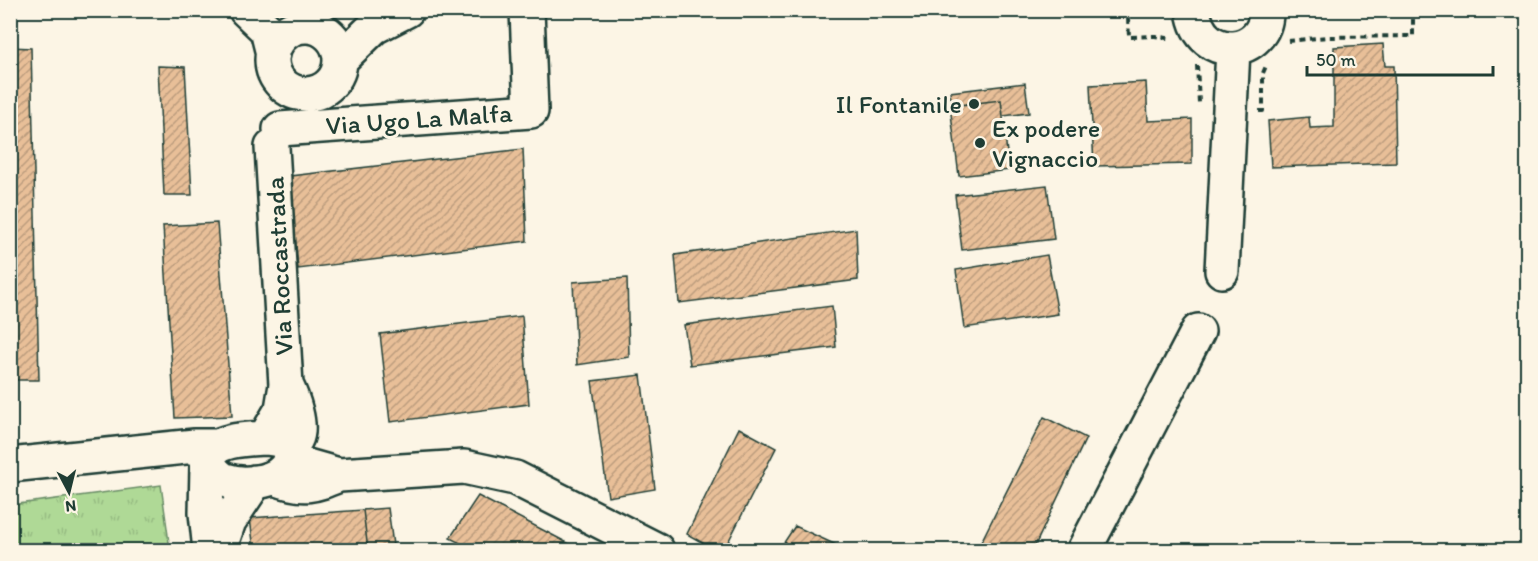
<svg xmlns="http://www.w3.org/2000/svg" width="1538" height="561" viewBox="0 0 1538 561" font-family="Itim,sans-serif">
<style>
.park{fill:url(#park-tufts);stroke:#678b65;stroke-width:1.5}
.building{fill:url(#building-hatch);stroke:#1f3d34;stroke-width:1.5}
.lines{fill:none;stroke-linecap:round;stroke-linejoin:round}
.minor-casing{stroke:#1f3d34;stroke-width:38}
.path{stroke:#1f3d34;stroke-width:4;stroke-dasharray:6 4.5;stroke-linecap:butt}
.minor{stroke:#fcf5e5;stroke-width:33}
.poi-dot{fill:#1f3d34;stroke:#fcf5e5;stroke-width:2}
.labels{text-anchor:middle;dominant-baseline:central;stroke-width:6;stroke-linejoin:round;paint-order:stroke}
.poi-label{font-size:26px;fill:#1f3d34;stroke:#fcf5e5;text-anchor:end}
.street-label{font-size:26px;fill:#1f3d34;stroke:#fcf5e5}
</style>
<defs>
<pattern id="park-tufts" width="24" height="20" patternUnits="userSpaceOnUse" patternTransform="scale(1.5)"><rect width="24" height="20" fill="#afd996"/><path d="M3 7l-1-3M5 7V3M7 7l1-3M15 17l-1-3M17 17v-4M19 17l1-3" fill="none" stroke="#96bb82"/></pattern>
<pattern id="building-hatch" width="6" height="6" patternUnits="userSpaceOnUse" patternTransform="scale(1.5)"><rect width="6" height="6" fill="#e8bf98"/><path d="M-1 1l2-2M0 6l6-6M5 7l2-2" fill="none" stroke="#bb9c7d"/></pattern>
</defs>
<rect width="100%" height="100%" fill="#fcf5e5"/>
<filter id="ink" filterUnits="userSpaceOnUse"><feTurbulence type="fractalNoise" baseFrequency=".0167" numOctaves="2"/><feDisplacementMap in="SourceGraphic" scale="12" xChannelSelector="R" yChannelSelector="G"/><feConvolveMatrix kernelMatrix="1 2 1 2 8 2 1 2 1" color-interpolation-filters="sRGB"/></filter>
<g filter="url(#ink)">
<path class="park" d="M 161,485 L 170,550 L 11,550 L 11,505 Z"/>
<path class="building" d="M 1383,44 L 1385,66 L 1394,66 L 1396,163 L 1271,167 L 1268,121 L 1309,117 L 1310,128 L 1334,127 L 1334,47 Z
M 10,47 L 31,48 L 39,380 L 10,380 Z
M 158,66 L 185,67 L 192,195 L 164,195 Z
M 1146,82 L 1148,121 L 1192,119 L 1192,164 L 1094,166 L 1090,85 Z
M 1025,83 L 1029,113 L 1003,116 L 1001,100 L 952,106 L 950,92 Z
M 1001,100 L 1009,170 L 959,176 L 950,106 Z
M 523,149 L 527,241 L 298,269 L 290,176 Z
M 1047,185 L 1054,239 L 962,250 L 955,195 Z
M 217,223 L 232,416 L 175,418 L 163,226 Z
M 856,229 L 858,280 L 679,303 L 675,255 Z
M 1047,255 L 1058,314 L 964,328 L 956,270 Z
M 627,278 L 629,357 L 577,365 L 573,282 Z
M 832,306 L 836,347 L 690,365 L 684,325 Z
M 522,316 L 529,404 L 390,422 L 380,334 Z
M 641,375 L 655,489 L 608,497 L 592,381 Z
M 1044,417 L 1086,438 L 1033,550 L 977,550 Z
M 739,428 L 776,448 L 724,550 L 715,550 L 687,534 Z
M 478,496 L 581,550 L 474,550 L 450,538 Z
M 388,508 L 393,545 L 403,550 L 368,550 L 363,510 Z
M 363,510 L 368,550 L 254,550 L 250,518 Z
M 795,526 L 847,550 L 779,550 Z"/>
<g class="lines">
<defs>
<path id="minor" d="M 246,10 L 267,30 L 273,54
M 1193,10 C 1200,65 1268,56 1266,10
M272 60a34 34 0 1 1 68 0a34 34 0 1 1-68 0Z
M 340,60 L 374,27 L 407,10
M 280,129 L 531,111 L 527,10
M 272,147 L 286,385
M 1222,271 L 1233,49
M 265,438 C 272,439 282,439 288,445 C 291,448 292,453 290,458 C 285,482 246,487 225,480 C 218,477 213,470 207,465 C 208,461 207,458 209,455 C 216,439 250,439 265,438 Z
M 265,438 L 282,409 L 286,385 C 292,397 303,426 296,439 C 295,441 291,443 289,445
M 10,465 L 195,446 L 216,446
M 207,465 L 206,513 L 210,550
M 339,475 L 464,467 L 515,478 L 657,550
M 275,478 C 304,489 312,486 339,475 L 290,461
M 219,550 L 229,521 L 255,482
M 1084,550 L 1198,331"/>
</defs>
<use href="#minor" class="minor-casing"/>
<path class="path" d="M 1128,18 L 1129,37 L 1155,36 L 1172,39
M 1288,41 L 1327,37 L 1413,36 L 1413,10
M 1197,65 L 1199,103
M 1259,111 L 1263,111 L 1263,73 L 1266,66"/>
<use href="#minor" class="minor"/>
</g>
</g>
<g class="poi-dot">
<circle cx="974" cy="104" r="6"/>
<circle cx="980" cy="143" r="6"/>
</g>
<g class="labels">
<g class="poi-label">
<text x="962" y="104">Il Fontanile</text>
<text x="992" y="128" text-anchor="start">Ex podere<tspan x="992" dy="30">Vignaccio</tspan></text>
</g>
<g class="street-label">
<text transform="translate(419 119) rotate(-4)">Via Ugo La Malfa</text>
<text transform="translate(279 266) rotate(-93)">Via Roccastrada</text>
</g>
</g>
<rect width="1538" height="561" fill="none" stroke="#fcf5e5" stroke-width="36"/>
<rect x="18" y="18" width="1502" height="525" fill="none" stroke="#1f3d34" stroke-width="2" filter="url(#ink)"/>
<g transform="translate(69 492) rotate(173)" stroke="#fcf5e5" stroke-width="4.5" paint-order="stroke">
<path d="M0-4.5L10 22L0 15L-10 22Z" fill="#1f3d34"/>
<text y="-9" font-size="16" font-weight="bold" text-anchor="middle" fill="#1f3d34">N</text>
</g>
<path d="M1307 66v9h186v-9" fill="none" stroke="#1f3d34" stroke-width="3"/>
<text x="1316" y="66" font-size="18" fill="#1f3d34" stroke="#fcf5e5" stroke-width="4.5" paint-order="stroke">50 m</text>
</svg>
